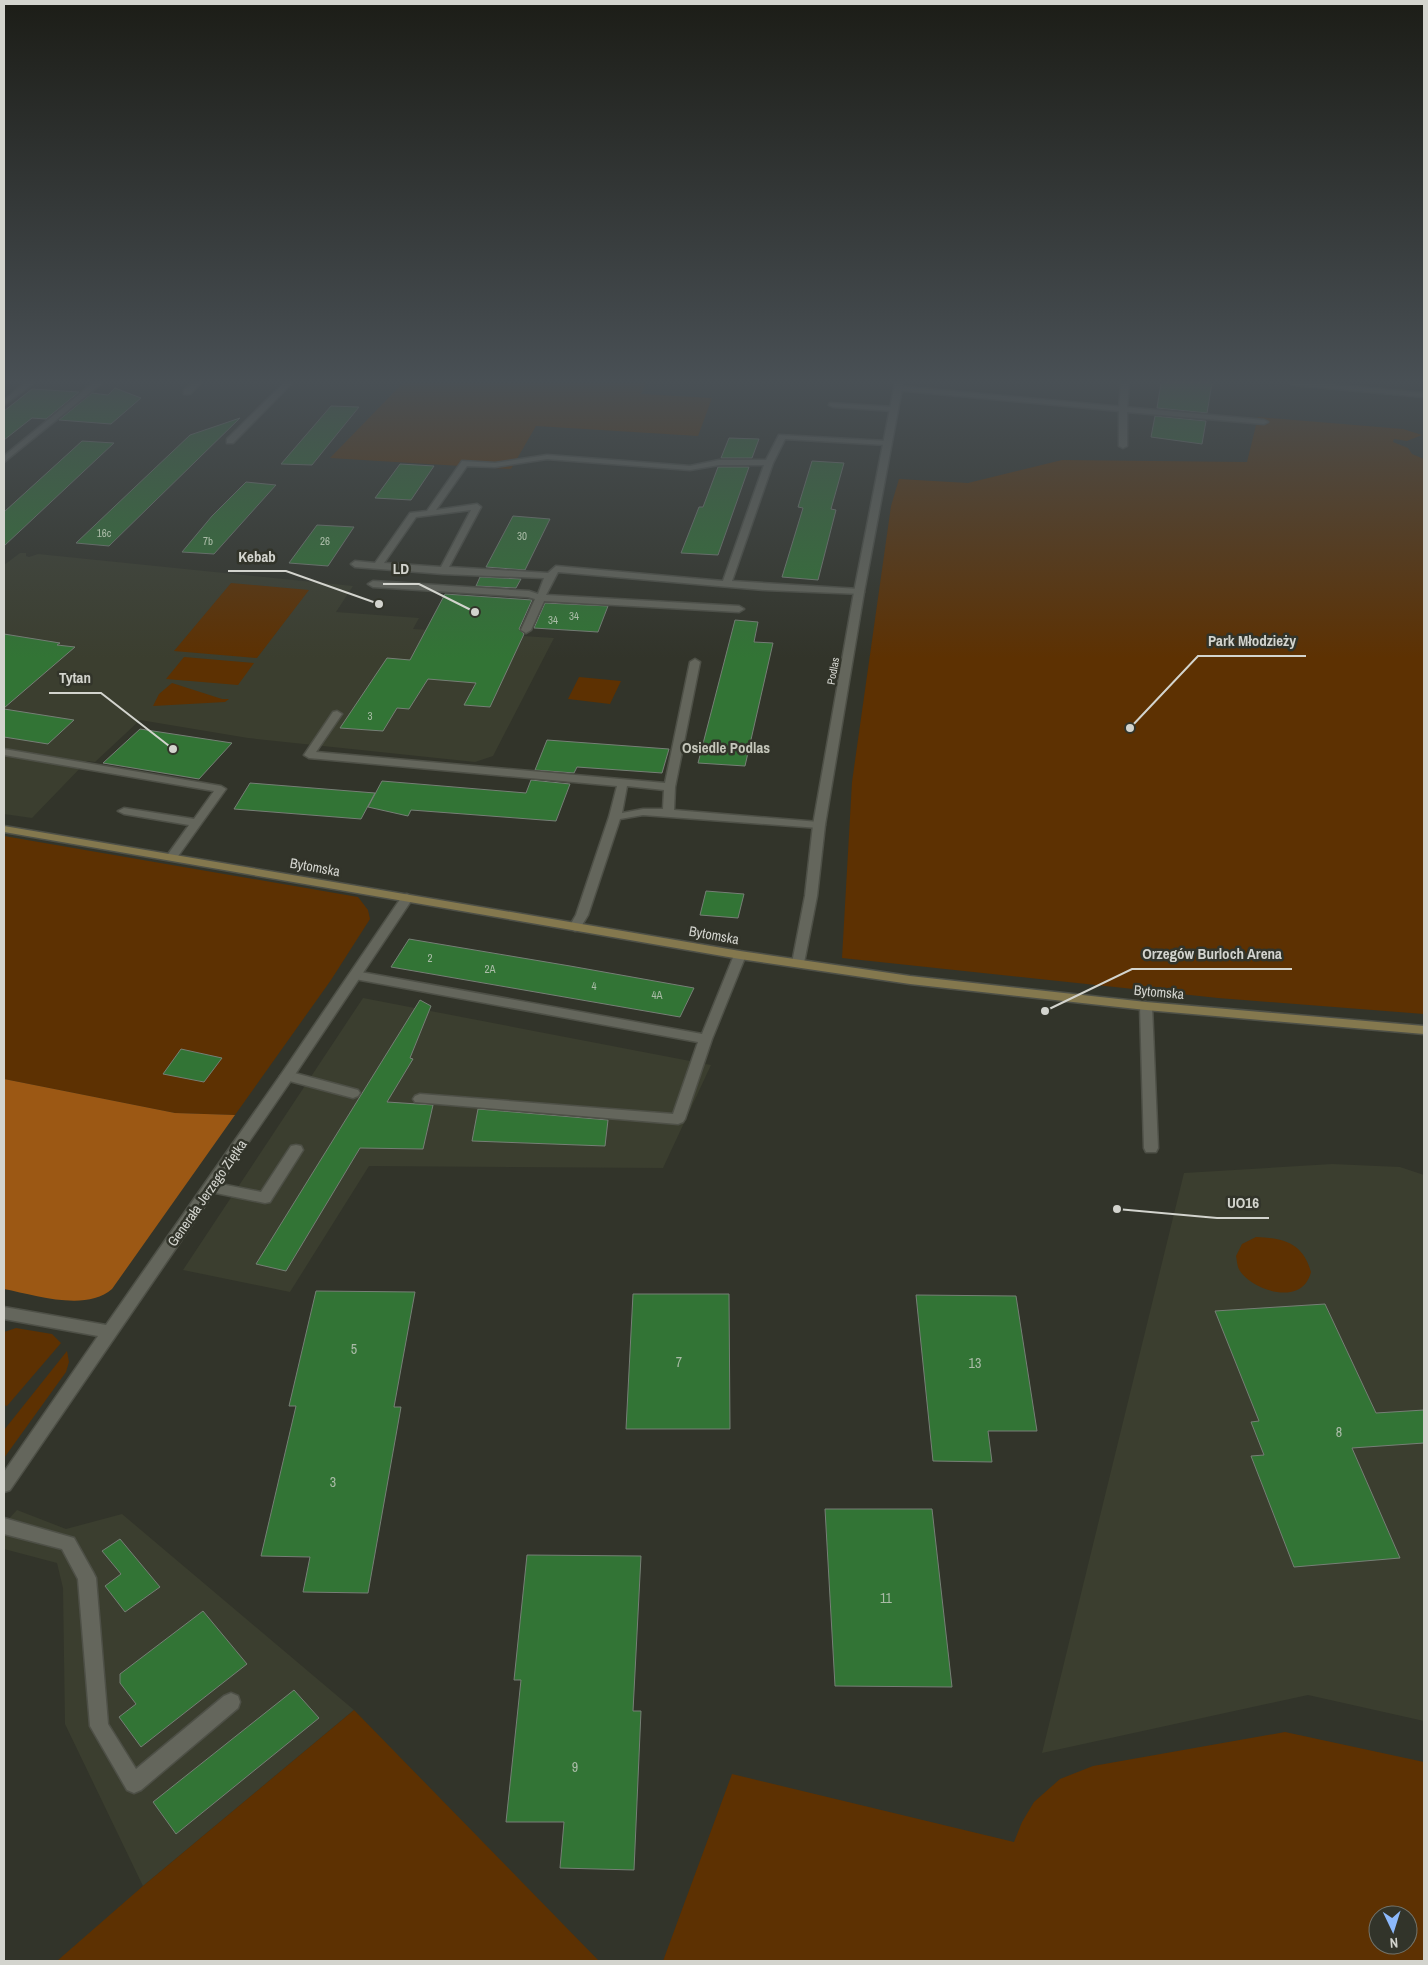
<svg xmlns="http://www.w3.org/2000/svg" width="1428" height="1965" viewBox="0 0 1428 1965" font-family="'Archivo Narrow',sans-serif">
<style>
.built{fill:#3b3e2f}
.green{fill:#5d3102;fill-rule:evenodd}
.forest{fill:#9c5814}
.building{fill:#327435;stroke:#767f76}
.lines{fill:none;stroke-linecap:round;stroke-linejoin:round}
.lane-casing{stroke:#4e5047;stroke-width:3}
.street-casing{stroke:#4e5047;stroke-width:3}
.secondary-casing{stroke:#4e5047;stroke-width:3}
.lane{fill:#64665c;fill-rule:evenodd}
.street{fill:#64665c;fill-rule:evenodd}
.secondary{fill:#84784e;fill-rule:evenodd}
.labels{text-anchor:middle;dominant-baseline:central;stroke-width:5;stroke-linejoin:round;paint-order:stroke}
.number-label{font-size:11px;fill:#abbca8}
.far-street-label{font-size:11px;fill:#d3d4ce;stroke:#32342a}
.street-label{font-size:14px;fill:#d3d4ce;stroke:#32342a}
.near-number-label{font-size:14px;fill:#abbca8}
.neighbourhood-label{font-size:15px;font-weight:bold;fill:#c5c7bb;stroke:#32342a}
.leader{fill:none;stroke:#d3d4ce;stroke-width:2}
.callout-dot{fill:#d3d4ce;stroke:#32342a;stroke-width:2}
.callout-label{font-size:15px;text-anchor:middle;font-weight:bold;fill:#d3d4ce;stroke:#32342a;stroke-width:5;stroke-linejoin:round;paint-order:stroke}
</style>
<rect width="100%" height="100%" fill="#32342a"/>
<path class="built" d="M 20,553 L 26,553 L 26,556 L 29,557 L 38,554 L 353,586 L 336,612 L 419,618 L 413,629 L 554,638 L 493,756 L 475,762 L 248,738 L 140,720 L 95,762 L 87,761 L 32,818 L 4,814 L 4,565 Z
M 363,998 L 711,1065 L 663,1168 L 369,1166 L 290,1292 L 183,1270 Z
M 1332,1164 L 1400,1167 L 1424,1175 L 1424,1721 L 1308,1695 L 1042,1753 L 1184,1173 Z
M 17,1510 L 66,1529 L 122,1514 L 354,1710 L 143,1886 L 65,1724 L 63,1588 L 57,1563 L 4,1549 L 4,1524 Z"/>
<path class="green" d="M 403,383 L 646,383 L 641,394 L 712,398 L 698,436 L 536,426 L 511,469 L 330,458 Z
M 1258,417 L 1403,429 L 1422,435 L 1407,441 L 1394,439 L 1393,442 L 1408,448 L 1412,454 L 1424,459 L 1424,1014 L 1218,998 L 842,958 L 852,782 L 891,506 L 899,479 L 968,483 L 1062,460 L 1247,462 Z
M 231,583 L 309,590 L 257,658 L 174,651 Z
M 184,657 L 254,663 L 238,685 L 166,679 Z
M 579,677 L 621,681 L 610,704 L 568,699 Z
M 172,683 L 222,699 L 229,699 L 225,702 L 153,706 L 159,694 Z
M 4,836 L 358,897 L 368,910 L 370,919 L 331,980 L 235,1115 L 175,1113 L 4,1079 Z
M 1256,1237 C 1284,1238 1303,1243 1311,1272 C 1310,1276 1308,1280 1306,1283 C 1291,1303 1251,1288 1240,1271 C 1237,1267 1237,1260 1236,1256 L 1242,1244 Z
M 16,1328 L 52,1334 L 61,1343 L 7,1406 L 4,1405 L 4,1332 Z
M 67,1351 L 69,1362 L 66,1372 L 4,1458 L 4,1430 Z
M 354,1710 L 599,1961 L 57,1961 L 143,1886 Z
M 1285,1732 L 1424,1762 L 1424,1961 L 663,1961 L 732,1774 L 1014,1842 L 1022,1822 L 1034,1802 L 1060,1779 L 1093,1766 ZM 1378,1915 L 1408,1915 L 1408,1945 L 1378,1945 Z"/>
<path class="forest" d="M 4,1079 L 175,1113 L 235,1115 L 112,1289 C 86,1312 35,1295 4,1289 Z"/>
<path class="building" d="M 1161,383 L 1212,383 L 1207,413 L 1157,408 Z
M 115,388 L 141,398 L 111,424 L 59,420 L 92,393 L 108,395 Z
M 32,389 L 79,392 L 46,419 L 32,418 L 4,440 L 4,411 Z
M 331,406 L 359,407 L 312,465 L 281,464 Z
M 1155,416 L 1206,421 L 1202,444 L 1151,437 Z
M 240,418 L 109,546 L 76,543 L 190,435 Z
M 729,438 L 759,439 L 752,458 L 721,458 Z
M 82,441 L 114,443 L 4,546 L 4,512 Z
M 812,461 L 844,463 L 831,509 L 836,510 L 818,580 L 782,577 L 803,508 L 798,507 Z
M 400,464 L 434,466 L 411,500 L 375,498 Z
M 718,467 L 749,467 L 718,555 L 681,553 L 699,507 L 703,507 Z
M 246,482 L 276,485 L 214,554 L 182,552 L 212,516 Z
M 513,516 L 550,519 L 525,570 L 486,567 Z
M 317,525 L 354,527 L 328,566 L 289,563 Z
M 480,577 L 521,579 L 516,588 L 476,586 Z
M 445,594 L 532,600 L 519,629 L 524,634 L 490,707 L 464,705 L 476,683 L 428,679 L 409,709 L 397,708 L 383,731 L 340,728 L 387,658 L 410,660 Z
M 545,603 L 608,606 L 598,632 L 534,628 Z
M 735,620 L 758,622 L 754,642 L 773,643 L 745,766 L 698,763 Z
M 4,634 L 60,643 L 57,645 L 75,647 L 4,708 Z
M 4,709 L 74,720 L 48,744 L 4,737 Z
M 140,729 L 232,743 L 199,779 L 103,763 Z
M 547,740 L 669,749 L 662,773 L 577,767 L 574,773 L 535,770 Z
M 531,780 L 570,784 L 556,821 L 411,810 L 408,816 L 368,807 L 382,781 L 526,793 Z
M 250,783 L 375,793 L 361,819 L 234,809 Z
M 706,891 L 744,894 L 738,918 L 700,915 Z
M 409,939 L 570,966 L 694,988 L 680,1017 L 391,967 Z
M 420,1000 L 431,1006 L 410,1058 L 413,1059 L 387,1102 L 433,1105 L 423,1149 L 360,1148 L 286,1271 L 256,1264 Z
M 181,1049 L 222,1058 L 204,1082 L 163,1074 Z
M 478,1109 L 608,1120 L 605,1146 L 472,1141 Z
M 316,1291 L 415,1292 L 394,1407 L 401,1407 L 368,1593 L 303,1592 L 310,1557 L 261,1556 L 296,1406 L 289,1406 Z
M 633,1294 L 729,1294 L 730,1429 L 626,1429 Z
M 916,1295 L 1016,1296 L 1037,1431 L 988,1431 L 992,1462 L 933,1461 Z
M 1325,1304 L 1376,1413 L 1424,1410 L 1424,1443 L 1352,1448 L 1400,1558 L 1294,1567 L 1251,1456 L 1264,1455 L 1251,1422 L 1259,1421 L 1215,1311 Z
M 825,1509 L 932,1509 L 952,1687 L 835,1686 Z
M 120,1539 L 160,1587 L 125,1612 L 105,1586 L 121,1574 L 102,1551 Z
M 527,1555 L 641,1556 L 633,1711 L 641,1711 L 634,1870 L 560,1868 L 564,1822 L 506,1822 L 521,1680 L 514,1680 Z
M 203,1611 L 247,1664 L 141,1747 L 119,1717 L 136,1704 L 120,1683 L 120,1674 Z
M 294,1690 L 319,1718 L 176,1834 L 153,1802 Z"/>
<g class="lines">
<defs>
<path id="lane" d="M 25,383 L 34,383 L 4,405 L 4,400 Z
M 193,383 L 201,383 L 190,394 L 184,394 L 184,390 Z
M 898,386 L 1264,420 L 1268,422 L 1264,424 L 1127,412 L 1127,446 L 1123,448 L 1119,446 L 1119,411 L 895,390 L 895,386 Z
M 830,403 L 894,407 L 898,409 L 894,411 L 833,407 L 829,405 Z
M 779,435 L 886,441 L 890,443 L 886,445 L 785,439 L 773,463 L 732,581 L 859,589 L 864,592 L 862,594 L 765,590 L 558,572 L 546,595 L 739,606 L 744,609 L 739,612 L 544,601 L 531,630 L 526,633 L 521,630 L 535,599 L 528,597 L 373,587 L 368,584 L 373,581 L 529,591 L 538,594 L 544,578 L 443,574 L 355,567 L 351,564 L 355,561 L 375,563 L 410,513 L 427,511 L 462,461 L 495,463 L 547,455 L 690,466 L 719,460 L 766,460 ZM 547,459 L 690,470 L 719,465 L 764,465 L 723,581 L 556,566 L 548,573 L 449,567 L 481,507 L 477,504 L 436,510 L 467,466 L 495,467 ZM 471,510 L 441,567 L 384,563 L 416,517 Z
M 695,659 L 700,662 L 675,787 L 674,810 L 819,822 L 825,825 L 819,828 L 643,815 L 620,819 L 588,915 L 579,930 L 575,931 L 569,927 L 576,915 L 609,817 L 617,786 L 309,758 L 304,755 L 333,712 L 337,711 L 342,714 L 316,752 L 665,783 L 690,662 ZM 627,786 L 664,790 L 663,809 L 643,809 L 622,813 Z
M 4,749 L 221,786 L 226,789 L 176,859 L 172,860 L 166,857 L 189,825 L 124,814 L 118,811 L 124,808 L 194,819 L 214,791 L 4,755 Z
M 740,951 L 746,955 L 712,1039 L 685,1119 L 683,1122 L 678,1124 L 415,1102 L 413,1099 L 415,1096 L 420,1094 L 673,1114 L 698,1042 L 355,979 L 349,975 L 355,971 L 702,1034 L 734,955 Z
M 1146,1002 L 1152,1006 L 1158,1148 L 1156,1152 L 1146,1152 L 1144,1148 L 1140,1006 Z
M 287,1071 L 358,1090 L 360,1093 L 358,1096 L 353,1098 L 282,1079 L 280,1076 Z
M 296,1145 L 301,1146 L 303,1150 L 270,1202 L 265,1203 L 211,1192 L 206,1191 L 204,1187 L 206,1183 L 211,1182 L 261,1192 L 291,1146 Z
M 4,1518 L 74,1538 L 93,1572 L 96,1578 L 108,1724 L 136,1769 L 224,1696 L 231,1693 L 238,1696 L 240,1702 L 238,1708 L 141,1790 L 134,1793 L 127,1790 L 90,1726 L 78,1579 L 62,1549 L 4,1534 Z"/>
<path id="street" d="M 93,383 L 102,383 L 4,462 L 4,456 Z
M 284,383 L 292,383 L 233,443 L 227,443 L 227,439 Z
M 895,383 L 903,383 L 864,592 L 825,825 L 817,896 L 804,963 L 798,967 L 792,963 L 805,896 L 813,825 L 854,592 Z
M 1121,383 L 1129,383 L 1127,409 L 1123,411 L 1119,409 Z
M 1289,383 L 1319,383 L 1424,393 L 1424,397 L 1293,385 Z
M 407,894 L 413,898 L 292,1079 L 10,1490 L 4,1492 L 4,1472 L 98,1336 L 4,1319 L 4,1307 L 106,1325 L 282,1073 L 403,895 Z"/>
<path id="secondary" d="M 4,826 L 740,951 L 910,976 L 1146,1002 L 1424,1026 L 1424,1034 L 1146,1010 L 910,984 L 740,959 L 4,832 Z"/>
</defs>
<use href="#lane" class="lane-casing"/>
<use href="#street" class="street-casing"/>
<use href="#secondary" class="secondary-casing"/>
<use href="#lane" class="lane"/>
<use href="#street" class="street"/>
<use href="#secondary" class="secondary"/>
</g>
<linearGradient id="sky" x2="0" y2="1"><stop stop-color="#1c1d17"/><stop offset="0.58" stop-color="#495055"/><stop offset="1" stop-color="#495055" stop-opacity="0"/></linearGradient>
<rect width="1428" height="658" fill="url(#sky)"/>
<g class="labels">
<g class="number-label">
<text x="104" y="533">16c</text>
<text x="522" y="536">30</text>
<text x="208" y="541">7b</text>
<text x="325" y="541">26</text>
<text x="574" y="616">34</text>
<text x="553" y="620">34</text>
<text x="370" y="716">3</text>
<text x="430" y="958">2</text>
<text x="490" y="969">2A</text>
<text x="594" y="986">4</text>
<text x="657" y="995">4A</text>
</g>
<g class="far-street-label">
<text transform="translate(833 671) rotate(-80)">Podlas</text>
</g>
<g class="street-label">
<text transform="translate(315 867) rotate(10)">Bytomska</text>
<text transform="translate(714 935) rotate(10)">Bytomska</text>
<text transform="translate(1159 992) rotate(5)">Bytomska</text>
<text transform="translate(207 1193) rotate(-55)">Generała Jerzego Ziętka</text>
</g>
<g class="near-number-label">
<text x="354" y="1349">5</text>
<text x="679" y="1362">7</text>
<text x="975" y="1363">13</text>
<text x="1339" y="1432">8</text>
<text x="333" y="1482">3</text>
<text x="886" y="1598">11</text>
<text x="575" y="1767">9</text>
</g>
<g class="neighbourhood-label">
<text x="726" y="747">Osiedle Podlas</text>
</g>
</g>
<path class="leader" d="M379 604L286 571H228M475 612L419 584H383M1130 728L1198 656H1306M173 749L101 693H49M1045 1011L1132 969H1292M1117 1209L1217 1218H1269"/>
<g class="callout-dot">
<circle cx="379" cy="604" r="5"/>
<circle cx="475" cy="612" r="5"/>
<circle cx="1130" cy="728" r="5"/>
<circle cx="173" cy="749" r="5"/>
<circle cx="1045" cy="1011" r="5"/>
<circle cx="1117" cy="1209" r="5"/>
</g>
<g class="callout-label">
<text x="257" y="562">Kebab</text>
<text x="401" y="574">LD</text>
<text x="1252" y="646">Park Młodzieży</text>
<text x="75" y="683">Tytan</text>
<text x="1212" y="959">Orzegów Burloch Arena</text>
<text x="1243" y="1208">UO16</text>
</g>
<rect width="1428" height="1965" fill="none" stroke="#d3d4ce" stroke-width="10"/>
<g transform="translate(1393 1930) rotate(176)"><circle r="24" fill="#32342a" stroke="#72746c"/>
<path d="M0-4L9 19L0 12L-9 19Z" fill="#8cb9fc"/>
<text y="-8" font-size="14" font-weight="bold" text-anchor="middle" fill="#d3d4ce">N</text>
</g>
</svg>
